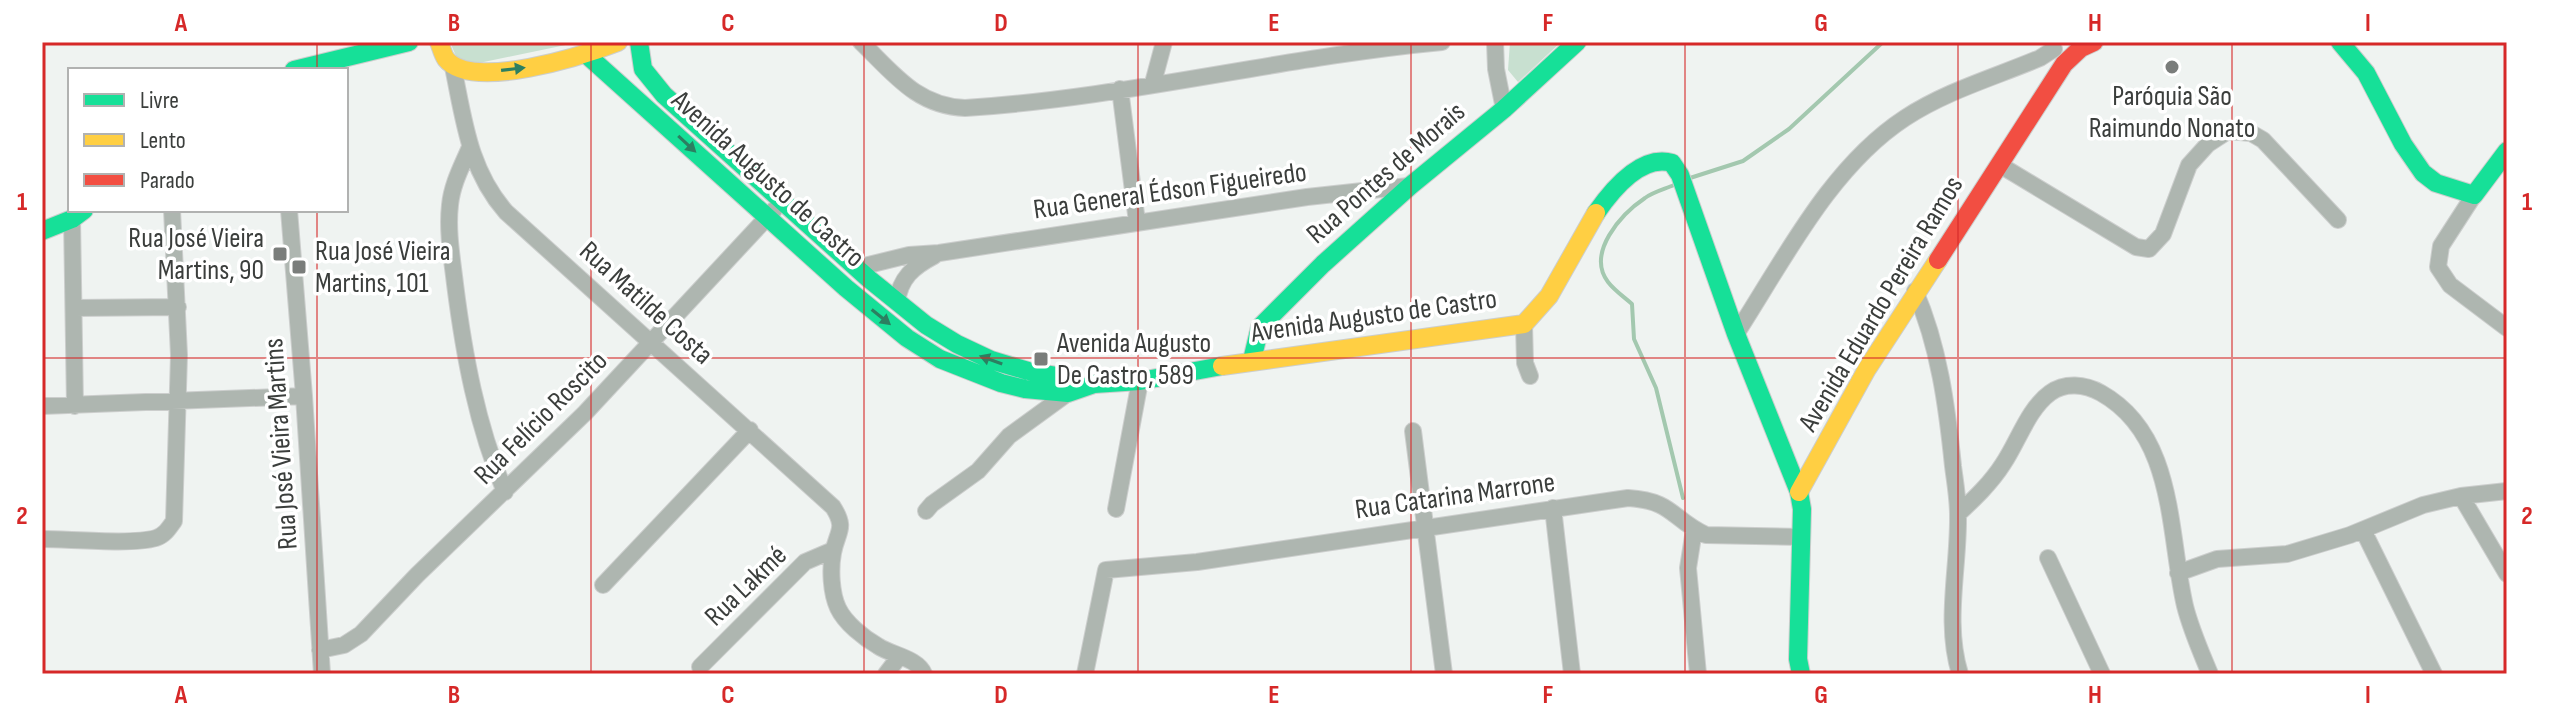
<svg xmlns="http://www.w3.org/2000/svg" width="2549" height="716" viewBox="0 0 2549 716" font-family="'Sofia Sans Condensed',sans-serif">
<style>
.green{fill:#c8e0d0}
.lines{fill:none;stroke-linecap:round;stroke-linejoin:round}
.stream{stroke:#a3c8af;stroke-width:4}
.street-casing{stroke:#cccecd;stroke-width:18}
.fast-casing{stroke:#cccecd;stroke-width:20}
.slow-casing{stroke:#cccecd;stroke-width:20}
.jam-casing{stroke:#cccecd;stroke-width:20}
.street{stroke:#aeb6b0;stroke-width:16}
.fast{stroke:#16e098;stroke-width:18}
.slow{stroke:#ffcf43;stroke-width:18}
.jam{stroke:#f24e42;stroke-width:18}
.oneway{fill:#2c7f61}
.grid{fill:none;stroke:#d62828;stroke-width:2;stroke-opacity:0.55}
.poi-dot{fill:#7a7d7b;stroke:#fff;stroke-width:3}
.labels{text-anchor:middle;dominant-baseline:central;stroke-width:7;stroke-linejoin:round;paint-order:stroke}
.poi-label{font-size:28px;fill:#3b3e3c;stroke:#fff;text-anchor:start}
.street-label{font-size:28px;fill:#3b3e3c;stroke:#fff}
.neatline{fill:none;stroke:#d62828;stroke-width:3}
.grid-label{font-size:26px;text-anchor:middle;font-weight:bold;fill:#d62828}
</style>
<rect width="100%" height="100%" fill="#eff3f1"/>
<path class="green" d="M 450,42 L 580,42 L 474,64 L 459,63 Z
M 1510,42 L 1561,42 L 1518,82 L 1508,70 Z"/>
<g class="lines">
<path class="stream" d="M 1690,178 L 1743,161 L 1789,129 L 1883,42
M 1674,185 C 1665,189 1653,192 1645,198 C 1621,214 1586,253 1608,282 C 1614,290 1624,297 1632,304 L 1634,339 L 1656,388 L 1683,498"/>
<defs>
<path id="street" d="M 861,42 C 894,74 917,106 965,108 C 1125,98 1282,57 1442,42
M 1495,42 L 1496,69 L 1504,109
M 453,67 C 464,120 469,170 506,212 L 833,507 C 847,529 837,531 833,553 C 830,569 831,593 838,608 C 845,623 864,638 878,646 C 891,655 918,658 924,674
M 1153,83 L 1164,42
M 1120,89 L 1137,222
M 470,147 C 462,166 452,184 450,205 C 447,231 452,258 455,284 C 464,355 477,426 505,492
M 2000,165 L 2136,247 L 2149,249 L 2163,234 L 2189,165 L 2208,144 L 2228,131 L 2251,133 L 2263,140 L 2338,220
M 2474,195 L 2441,246 L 2438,267 L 2450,285 L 2507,328
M 289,210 L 304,396 L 322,674
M 72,219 L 75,406
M 856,268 L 909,255 L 939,253 L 1307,197 L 1409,186
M 1915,291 C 1939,346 1947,407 1953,466 C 1955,482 1958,498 1958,515 C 1959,568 1944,622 1960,674
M 897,302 C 900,278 913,267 934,256
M 74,308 L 178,307
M 1524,324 L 1525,363 L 1530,376
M 1736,334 C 1784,260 1830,167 1905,118 C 1946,91 1995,77 2040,58 L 2054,49
M 42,406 L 304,396
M 1413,431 L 1444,674
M 2461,496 L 2507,574
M 1553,508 L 1572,674
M 1116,509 L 1140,381
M 926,511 L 932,504 L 978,471 L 1009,436 L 1068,393
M 1958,514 C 1974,499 1991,483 2003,464 C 2018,442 2028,409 2050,393 C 2065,382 2085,384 2101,393 C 2176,435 2168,533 2185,606 C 2191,630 2201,652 2210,674
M 1694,530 L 1688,568 L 1698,674
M 2363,530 L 2434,674
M 42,539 C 69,539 133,545 156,538 C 165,535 169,528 174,521 L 179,355 L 172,210
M 2048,558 L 2102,674
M 2178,573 L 2217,559 L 2287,554 L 2350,535 L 2423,505 L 2461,496 L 2507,491
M 603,585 L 750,430
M 320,650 L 344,645 L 361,634 L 417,575 L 585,413 L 774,210
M 700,667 L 805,562 L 833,550
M 886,674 L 899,657
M 1085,674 L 1106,570 L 1197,562 L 1628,498 C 1674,501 1671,519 1706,535 L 1802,537"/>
<path id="fast" d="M 639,42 L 643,69 L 664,95 L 869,279 L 926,325 L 957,344 L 991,360 L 1028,371 L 1069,378
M 2340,42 L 2366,73 L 2403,144 L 2423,173 L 2436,183 L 2474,195 L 2507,151
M 587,55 L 846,288 L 907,338 L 940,359 L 1001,383 L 1025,389 L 1068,393 L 1094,384 L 1140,381 L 1222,366
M 294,70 L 409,42
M 1596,213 C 1612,190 1641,154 1672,163 L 1680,175 L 1736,334 L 1799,492 L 1802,509 L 1798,659 L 1801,674
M 42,231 L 72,219 L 84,210
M 1252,360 L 1260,327 L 1323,264 L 1410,186 L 1504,109 L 1577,42"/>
<path id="slow" d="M 439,42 C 441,47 443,55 446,59 C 472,92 585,55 618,42
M 1222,366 L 1524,324 L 1549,296 L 1596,213
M 1799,492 L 1867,369 L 1938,260"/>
<path id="jam" d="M 1938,260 L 2064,64 L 2081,48 L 2094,42"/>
</defs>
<use href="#street" class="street-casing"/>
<use href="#fast" class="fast-casing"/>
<use href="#slow" class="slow-casing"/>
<use href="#jam" class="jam-casing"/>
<use href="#street" class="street"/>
<use href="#fast" class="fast"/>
<use href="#slow" class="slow"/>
<use href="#jam" class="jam"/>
</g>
<defs><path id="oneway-solid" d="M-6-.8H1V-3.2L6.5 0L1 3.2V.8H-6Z" transform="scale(2)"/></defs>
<g class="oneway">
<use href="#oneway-solid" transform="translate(513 69) rotate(-7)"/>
<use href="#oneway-solid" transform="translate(687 144) rotate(43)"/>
<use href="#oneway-solid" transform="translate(881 317) rotate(39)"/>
<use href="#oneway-solid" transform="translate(991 360) rotate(-160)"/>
</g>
<path class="grid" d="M 317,42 L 317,70M 591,42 L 591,674M 864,42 L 864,674M 1138,42 L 1138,674M 1411,42 L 1411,674M 1685,42 L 1685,674M 1958,42 L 1958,674M 2232,42 L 2232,674M 317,210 L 317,674M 42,358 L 2507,358"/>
<g class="poi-dot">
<circle cx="2172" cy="67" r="8"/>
<rect x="272" y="246" width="16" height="16" rx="4"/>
<rect x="291" y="259" width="16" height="16" rx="4"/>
<rect x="1033" y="351" width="16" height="16" rx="4"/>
</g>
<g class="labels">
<g class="poi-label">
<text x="2172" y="96" text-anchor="middle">Paróquia São<tspan x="2172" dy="32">Raimundo Nonato</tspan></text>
<text x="264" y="238" text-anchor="end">Rua José Vieira<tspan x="264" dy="32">Martins, 90</tspan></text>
<text x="315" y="251">Rua José Vieira<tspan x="315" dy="32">Martins, 101</tspan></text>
<text x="1057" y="343">Avenida Augusto<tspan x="1057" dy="32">De Castro, 589</tspan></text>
</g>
<g class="street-label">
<text transform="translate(1386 173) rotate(-41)">Rua Pontes de Morais</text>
<text transform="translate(768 179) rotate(42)">Avenida Augusto de Castro</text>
<text transform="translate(1170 191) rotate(-8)">Rua General Édson Figueiredo</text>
<text transform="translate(646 303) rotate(42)">Rua Matilde Costa</text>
<text transform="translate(1881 304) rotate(-59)">Avenida Eduardo Pereira Ramos</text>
<text transform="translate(1374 316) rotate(-8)">Avenida Augusto de Castro</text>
<text transform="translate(541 418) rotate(-45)">Rua Felício Roscito</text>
<text transform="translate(281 444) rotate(-94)">Rua José Vieira Martins</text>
<text transform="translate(1455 496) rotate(-8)">Rua Catarina Marrone</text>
<text transform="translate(746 586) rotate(-44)">Rua Lakmé</text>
</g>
</g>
<rect width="2549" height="716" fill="none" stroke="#ffffff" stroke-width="88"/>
<rect x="68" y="68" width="280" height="144" fill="#ffffff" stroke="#b1b2b1" stroke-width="2"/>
<rect x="84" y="94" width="40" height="12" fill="#16e098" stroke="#b1b2b1" stroke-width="2"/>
<text x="140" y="108" font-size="24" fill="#3b3e3c">Livre</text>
<rect x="84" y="134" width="40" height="12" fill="#ffcf43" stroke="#b1b2b1" stroke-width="2"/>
<text x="140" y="148" font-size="24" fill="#3b3e3c">Lento</text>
<rect x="84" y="174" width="40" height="12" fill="#f24e42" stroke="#b1b2b1" stroke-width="2"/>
<text x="140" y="188" font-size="24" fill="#3b3e3c">Parado</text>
<rect x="44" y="44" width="2461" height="628" class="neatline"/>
<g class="grid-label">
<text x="181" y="31">A</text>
<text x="454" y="31">B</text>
<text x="728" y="31">C</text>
<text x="1001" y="31">D</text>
<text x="1274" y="31">E</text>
<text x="1548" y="31">F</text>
<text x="1821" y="31">G</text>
<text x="2095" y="31">H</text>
<text x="2368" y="31">I</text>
<text x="22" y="210">1</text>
<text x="2527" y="210">1</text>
<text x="22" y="524">2</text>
<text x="2527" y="524">2</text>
<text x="181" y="703">A</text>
<text x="454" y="703">B</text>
<text x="728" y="703">C</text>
<text x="1001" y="703">D</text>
<text x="1274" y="703">E</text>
<text x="1548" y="703">F</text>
<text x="1821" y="703">G</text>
<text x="2095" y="703">H</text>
<text x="2368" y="703">I</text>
</g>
</svg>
